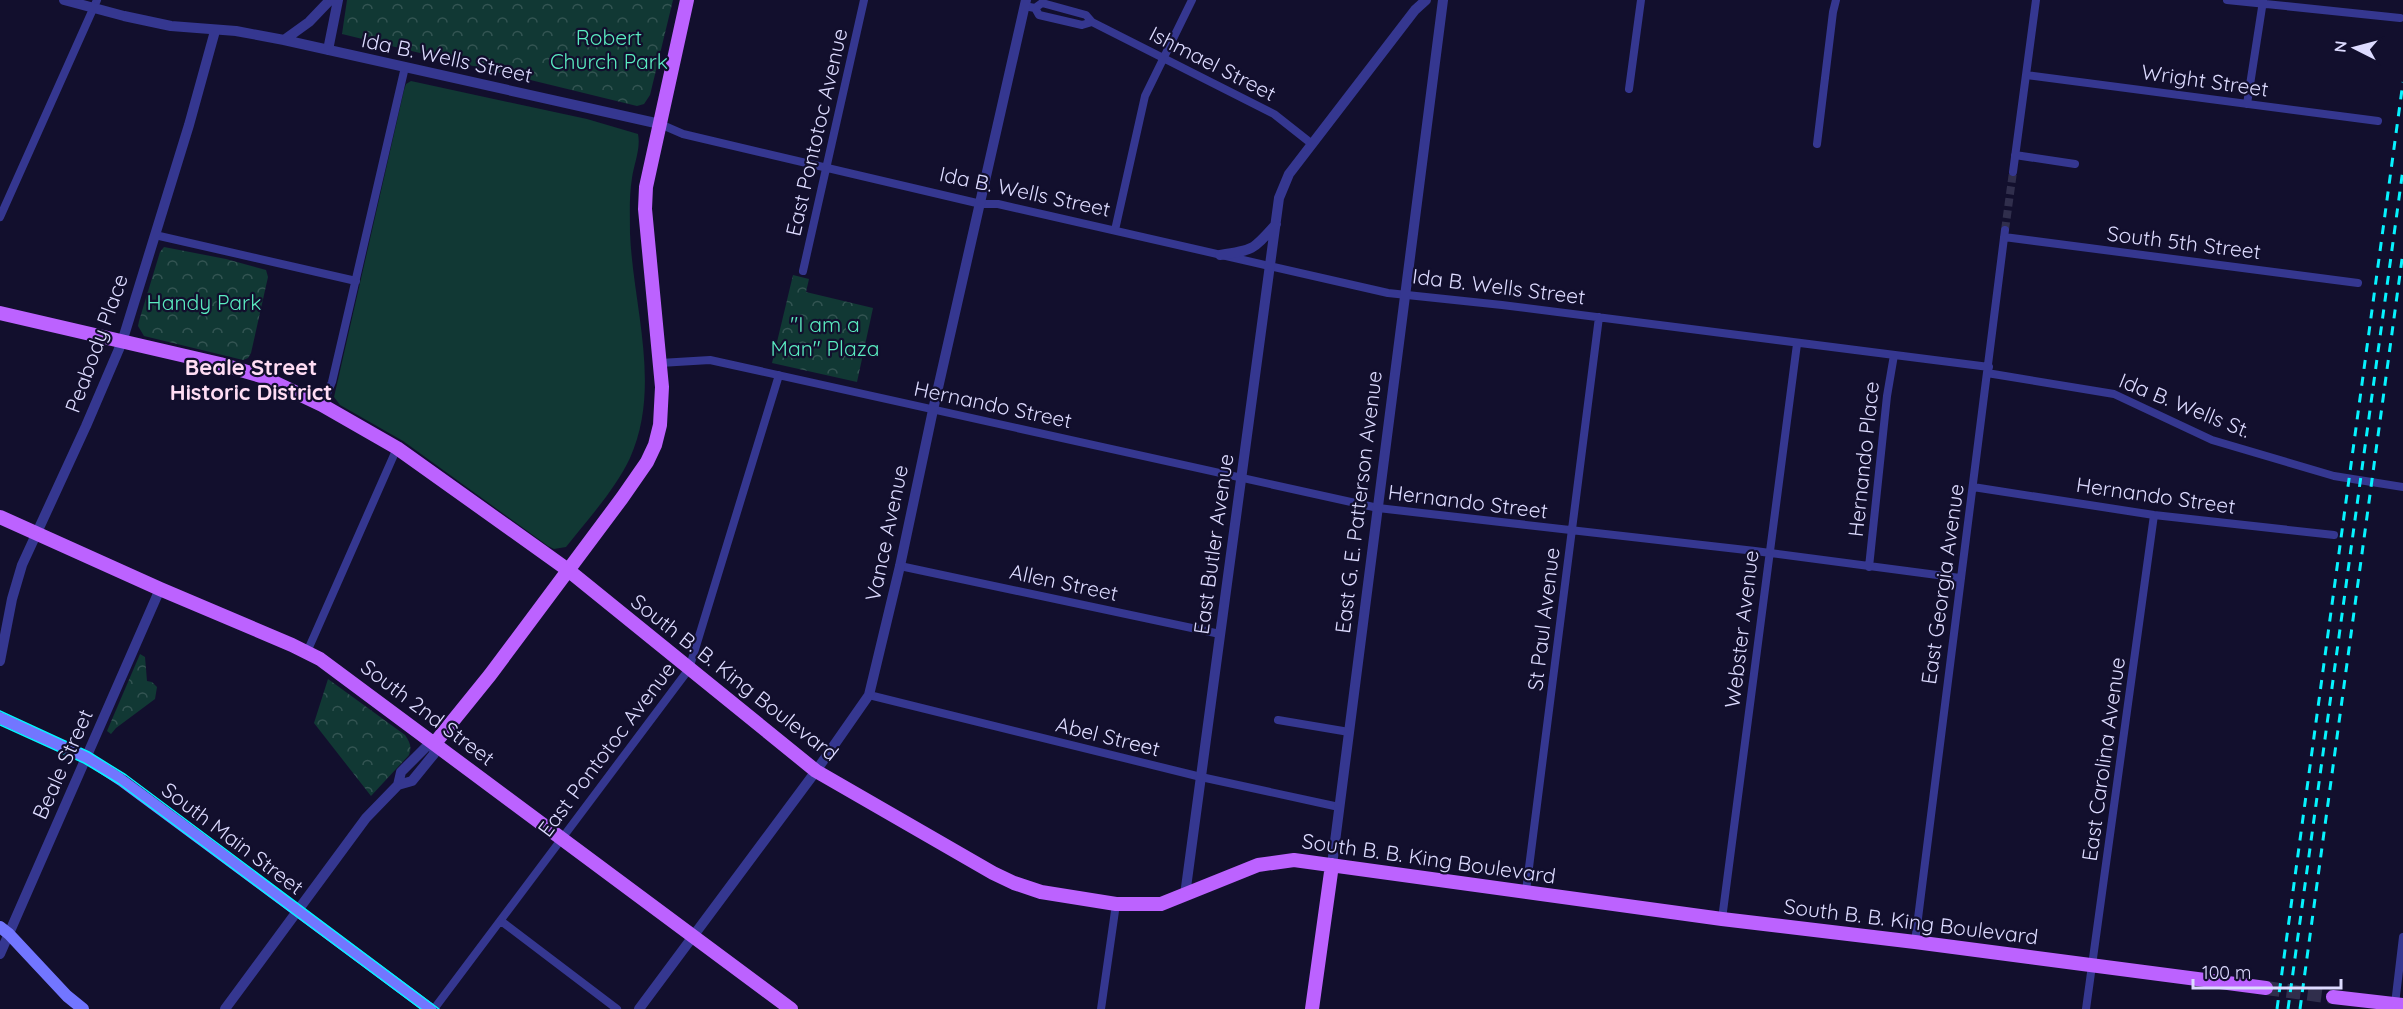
<svg xmlns="http://www.w3.org/2000/svg" width="2403" height="1009" viewBox="0 0 2403 1009" font-family="Quicksand,sans-serif">
<style>
.park{fill:url(#park-crowns)}
.pitch{fill:#113834}
.lines{fill:none;stroke-linecap:round;stroke-linejoin:round}
.minor-tunnel{stroke:#302e4c;stroke-width:8;stroke-dasharray:8 4;stroke-linecap:butt}
.primary-tunnel{stroke:#302e4c;stroke-width:14;stroke-dasharray:14 7;stroke-linecap:butt}
.minor{stroke:#353790;stroke-width:8}
.tertiary{stroke:#353790;stroke-width:10}
.secondary{stroke:#7276ff;stroke-width:12}
.primary{stroke:#bc62ff;stroke-width:14}
.tram{stroke:#07f3ff;stroke-width:1.5}
.rail{stroke:#07f3ff;stroke-width:3;stroke-dasharray:9 8;stroke-linecap:butt}
.labels{text-anchor:middle;dominant-baseline:central;stroke-width:4.5;stroke-linejoin:round;paint-order:stroke}
.park-label{font-size:21px;fill:#5aecc0;stroke:#120f2d}
.street-label{font-size:21px;fill:#dddbff;stroke:#120f2d}
.neighbourhood-label{font-size:22px;font-weight:bold;fill:#ffddf4;stroke:#120f2d}
</style>
<defs>
<pattern id="park-crowns" width="20" height="18" patternUnits="userSpaceOnUse" patternTransform="scale(1.5)"><rect width="20" height="18" fill="#113834"/><path d="M2 6a3 3 0 1 1 6 0M12 15a3 3 0 1 1 6 0" fill="none" stroke="#335452"/></pattern>
</defs>
<rect width="100%" height="100%" fill="#120f2d"/>
<path class="park" d="M 347,0 L 673,0 L 650,95 L 644,104 L 637,106 L 342,34 Z
M 164,247 L 226,259 L 266,270 L 268,277 L 251,353 L 248,358 L 243,360 L 144,336 L 138,326 L 139,321 L 160,252 Z
M 793,275 L 809,279 L 806,292 L 873,308 L 857,382 L 772,363 Z
M 140,654 L 145,657 L 147,681 L 152,682 L 157,687 L 155,699 L 116,728 L 111,734 L 107,731 Z
M 328,679 L 405,735 C 410,742 412,747 409,755 L 371,796 L 314,723 Z"/>
<path class="pitch" d="M 411,81 L 587,119 L 638,134 C 641,148 634,164 632,178 C 629,196 630,215 630,233 C 633,307 662,386 630,458 C 615,490 588,519 566,547 L 554,549 L 548,546 L 403,441 L 340,405 L 334,397 L 404,90 L 406,84 Z"/>
<g class="lines">
<path class="minor-tunnel" d="M 2005,230 L 2013,172"/>
<path class="primary-tunnel" d="M 2266,988 L 2333,997"/>
<path class="minor" d="M 2227,0 L 2400,18
M 1024,6 L 1035,8 L 1042,3 L 1086,15 L 1092,22 L 1274,114 L 1312,144
M 1035,8 L 1039,15 L 1082,25 L 1092,22
M 2026,75 L 2378,121
M 1629,89 L 1641,0
M 2247,104 L 2263,1
M 660,124 L 683,134 L 981,204 L 998,204 L 1388,293 L 1502,305 L 1989,367
M 1817,144 L 1833,12 L 1836,0
M 2015,155 L 2075,164
M 2013,172 L 2036,0
M 0,217 L 97,0
M 1115,230 L 1145,96 L 1192,0
M 155,235 L 356,281
M 2004,237 L 2358,283
M 803,271 L 864,0
M 660,363 L 710,360 L 1378,508 L 1755,551 L 1960,578
M 1987,373 L 2114,394 L 2212,440 L 2334,476 L 2403,487
M 322,405 L 332,382 L 342,339 L 405,67
M 1973,487 L 2154,515 L 2334,535
M 900,566 L 1220,634
M 1869,567 L 1887,396 L 1894,355
M 307,652 L 397,448
M 869,695 L 1201,777 L 1339,807
M 1278,720 L 1349,732
M 1526,891 L 1599,317
M 1722,919 L 1797,344
M 501,921 L 617,1009
M 1915,942 L 2005,230
M 2395,1004 L 2403,937
M 434,1009 L 689,669 L 779,375
M 1101,1009 L 1116,904
M 2086,1009 L 2154,515"/>
<path class="tertiary" d="M 64,0 L 124,16 L 171,26 L 236,31 L 284,40 L 660,124
M 284,40 L 309,22 L 330,0
M 328,50 L 338,0
M 1220,255 C 1254,250 1253,250 1276,224
M 0,661 L 12,599 L 22,565 L 86,426 L 122,342 L 189,125 L 215,31
M 1332,865 L 1443,0
M 1185,895 L 1279,198 L 1289,174 L 1415,10 L 1426,0
M 0,954 L 160,589
M 225,1009 L 366,818 L 398,785 L 412,781 L 434,754 L 435,743 L 426,747 L 401,772 L 398,785
M 639,1009 L 816,771 L 869,695 L 900,566 L 933,410 L 1026,0"/>
<path class="secondary" d="M 0,718 L 86,757 L 121,780 L 430,1009
M 0,927 L 9,934 L 67,996 L 83,1009"/>
<path class="primary" d="M 0,313 L 220,364 L 261,376 L 322,405 L 397,448 L 568,570 L 816,771 L 993,873 L 1014,883 L 1041,892 L 1116,904 L 1161,904 L 1258,865 L 1294,860 L 1722,919 L 1915,942 L 2266,988
M 0,517 L 160,589 L 292,645 L 320,659 L 791,1009
M 435,743 L 490,675 L 622,498 L 647,462 L 655,445 L 660,425 L 662,387 L 645,209 L 646,187 L 687,0
M 2333,997 L 2403,1005
M 1312,1009 L 1332,865"/>
<path class="tram" d="M 0,711 L 89,752 L 126,775 L 439,1009
M 0,725 L 84,763 L 119,784 L 421,1009"/>
<path class="rail" d="M 2277,1009 L 2403,82
M 2288,1009 L 2403,169
M 2300,1009 L 2403,252"/>
</g>
<g class="labels">
<g class="park-label">
<text x="609" y="37">Robert<tspan x="609" dy="24">Church Park</tspan></text>
<text x="204" y="302">Handy Park</text>
<text x="825" y="324">"I am a<tspan x="825" dy="24">Man" Plaza</tspan></text>
</g>
<g class="street-label">
<text transform="translate(447 57) rotate(12)">Ida B. Wells Street</text>
<text transform="translate(1213 63) rotate(27)">Ishmael Street</text>
<text transform="translate(2205 80) rotate(8)">Wright Street</text>
<text transform="translate(816 132) rotate(-77)">East Pontotoc Avenue</text>
<text transform="translate(1025 191) rotate(12)">Ida B. Wells Street</text>
<text transform="translate(2184 242) rotate(7)">South 5th Street</text>
<text transform="translate(1499 286) rotate(7)">Ida B. Wells Street</text>
<text transform="translate(96 343) rotate(-70)">Peabody Place</text>
<text transform="translate(993 404) rotate(12)">Hernando Street</text>
<text transform="translate(2185 405) rotate(22)">Ida B. Wells St.</text>
<text transform="translate(1863 459) rotate(-84)">Hernando Place</text>
<text transform="translate(2156 495) rotate(8)">Hernando Street</text>
<text transform="translate(1468 501) rotate(7)">Hernando Street</text>
<text transform="translate(1358 502) rotate(-83)">East G. E. Patterson Avenue</text>
<text transform="translate(886 533) rotate(-78)">Vance Avenue</text>
<text transform="translate(1213 544) rotate(-82)">East Butler Avenue</text>
<text transform="translate(1064 582) rotate(12)">Allen Street</text>
<text transform="translate(1942 584) rotate(-82)">East Georgia Avenue</text>
<text transform="translate(1543 619) rotate(-83)">St Paul Avenue</text>
<text transform="translate(1741 629) rotate(-83)">Webster Avenue</text>
<text transform="translate(735 677) rotate(38)">South B. B. King Boulevard</text>
<text transform="translate(428 712) rotate(37)">South 2nd Street</text>
<text transform="translate(1108 736) rotate(14)">Abel Street</text>
<text transform="translate(606 749) rotate(-53)">East Pontotoc Avenue</text>
<text transform="translate(2103 759) rotate(-82)">East Carolina Avenue</text>
<text transform="translate(62 764) rotate(-66)">Beale Street</text>
<text transform="translate(233 838) rotate(37)">South Main Street</text>
<text transform="translate(1429 858) rotate(8)">South B. B. King Boulevard</text>
<text transform="translate(1911 921) rotate(7)">South B. B. King Boulevard</text>
</g>
<g class="neighbourhood-label">
<text x="251" y="367">Beale Street<tspan x="251" dy="25">Historic District</tspan></text>
</g>
</g>
<g transform="translate(2355 48) rotate(276)" stroke="#120f2d" stroke-width="4.5" paint-order="stroke">
<path d="M0-4.5L10 22L0 15L-10 22Z" fill="#dddbff"/>
<text y="-9" font-size="16" font-weight="bold" text-anchor="middle" fill="#dddbff">N</text>
</g>
<path d="M2193 979v9h148v-9" fill="none" stroke="#dddbff" stroke-width="3"/>
<text x="2202" y="979" font-size="18" fill="#dddbff" stroke="#120f2d" stroke-width="4.5" paint-order="stroke">100 m</text>
</svg>
